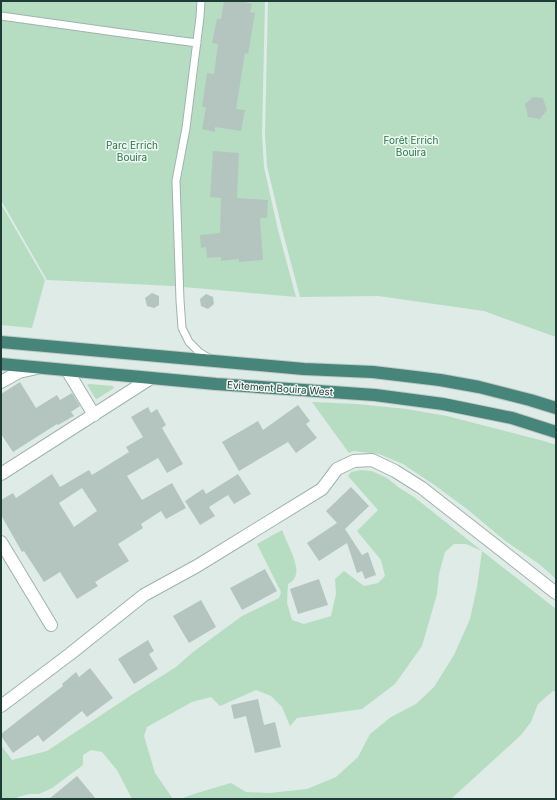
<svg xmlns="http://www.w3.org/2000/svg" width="557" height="800" viewBox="0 0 557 800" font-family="Inter,sans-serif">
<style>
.green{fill:#b6ddc2}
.building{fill:#b4c5bf;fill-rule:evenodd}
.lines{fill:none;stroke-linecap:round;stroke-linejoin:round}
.service-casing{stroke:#a1b3ad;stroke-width:9}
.minor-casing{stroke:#a1b3ad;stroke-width:14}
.trunk-casing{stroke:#c0c8c6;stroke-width:14}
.service{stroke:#fff;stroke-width:7}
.minor{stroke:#fff;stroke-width:12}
.trunk{stroke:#468579;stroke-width:12}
.labels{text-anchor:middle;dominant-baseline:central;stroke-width:3;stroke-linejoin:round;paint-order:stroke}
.park-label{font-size:10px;fill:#287349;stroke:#eff7f3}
.street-label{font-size:10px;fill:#1f3b35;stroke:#eff7f3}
</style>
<rect width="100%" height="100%" fill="#deebe6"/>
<path class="green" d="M 1,1 L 265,1 L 262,135 L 264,167 L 278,230 L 296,297 L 173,286 L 47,280 L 1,200 Z
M 268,1 L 556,1 L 556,337 L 484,311 L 378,296 L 300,297 L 282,229 L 267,166 L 265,135 Z
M 1,204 L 45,280 L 32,328 L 1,325 Z
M 89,384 L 113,386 L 114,388 L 97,399 L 95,398 L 88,386 L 87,385 Z
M 312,402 L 357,404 L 407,409 L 447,416 L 544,441 L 556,445 L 556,579 L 539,564 L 504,540 L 467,509 L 433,484 L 403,464 L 379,454 L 353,451 L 349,453 Z
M 361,470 L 372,471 L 387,478 L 398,487 L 414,497 L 491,558 L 556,609 L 556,691 L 553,691 L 538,704 L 531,722 L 521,735 L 451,799 L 180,799 L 197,793 L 231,783 L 246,792 L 270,793 L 307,789 L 336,777 L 358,757 L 370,734 L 391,717 L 416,704 L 434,687 L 454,655 L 470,619 L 477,587 L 482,551 L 466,544 L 454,544 L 445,552 L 439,574 L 437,594 L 422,646 L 395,684 L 362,709 L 297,718 L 290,726 L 282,707 L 271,696 L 256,690 L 220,706 L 211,697 L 192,702 L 147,727 L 144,736 L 155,773 L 173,799 L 132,799 L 117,770 L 102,752 L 91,750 L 83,755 L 83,765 L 52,788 L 39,794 L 29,794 L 18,797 L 16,799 L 1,799 L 1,745 L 12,760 L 47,751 L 133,694 L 176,667 L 193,652 L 242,616 L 279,598 L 281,592 L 257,544 L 282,530 C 286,541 299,564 296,574 C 295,579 292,582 288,584 L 287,603 L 292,620 L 304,624 L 331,616 L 336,594 L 335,579 L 344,571 L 364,586 L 378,583 L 385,576 L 381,560 L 357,531 L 378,510 L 348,476 L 351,472 Z"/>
<path class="building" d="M 224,1 L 245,1 L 245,2 L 252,4 L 250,12 L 255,13 L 248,54 L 245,53 L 236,109 L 245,110 L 241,131 L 215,127 L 215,132 L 202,129 L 206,107 L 202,107 L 207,73 L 214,74 L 218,44 L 212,43 L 217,19 L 221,19 Z
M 533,97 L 543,98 L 547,110 L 540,119 L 528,117 L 525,104 Z
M 213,151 L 239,153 L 237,198 L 268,200 L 267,218 L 260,218 L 263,260 L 239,262 L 239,259 L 221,261 L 221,257 L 207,258 L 206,247 L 201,248 L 200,235 L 220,233 L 221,198 L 210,197 Z
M 152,293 L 159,296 L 159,305 L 154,308 L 147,306 L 145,298 Z
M 206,294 L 213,297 L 214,304 L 208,309 L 201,306 L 200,299 Z
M 20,382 L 36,408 L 57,395 L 60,400 L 72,393 L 80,406 L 71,412 L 74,416 L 58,425 L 57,424 L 13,452 L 1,434 L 1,394 Z
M 298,405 L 310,421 L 306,424 L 317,438 L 296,453 L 288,442 L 239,471 L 222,442 L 258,421 L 263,430 Z
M 148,407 L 151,413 L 157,409 L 166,425 L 162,428 L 183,464 L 167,473 L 158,458 L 127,476 L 142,500 L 172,483 L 186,508 L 166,519 L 161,511 L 141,524 L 143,528 L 118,544 L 129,561 L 95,582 L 98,586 L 77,599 L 60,572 L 44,582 L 24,551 L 22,552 L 1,515 L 1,500 L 13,493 L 16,498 L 52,474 L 60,487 L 89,470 L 92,475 L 129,452 L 126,447 L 143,437 L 131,417 ZM 82,488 L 97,511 L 74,527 L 59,503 Z
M 238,474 L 251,494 L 234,504 L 228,495 L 209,507 L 215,516 L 200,525 L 185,501 L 203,489 L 206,494 Z
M 351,487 L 369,506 L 345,529 L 362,555 L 368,552 L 376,575 L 365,579 L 362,571 L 357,573 L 347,543 L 319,561 L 307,543 L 337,523 L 326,511 Z
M 265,569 L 277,591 L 242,610 L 230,588 Z
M 319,579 L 328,605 L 298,614 L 290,589 Z
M 201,600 L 216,627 L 189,643 L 173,616 Z
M 148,640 L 154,651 L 149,654 L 158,669 L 134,684 L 118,659 Z
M 90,668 L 113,698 L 87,717 L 82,711 L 43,742 L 38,735 L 13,753 L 1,736 L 1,734 L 24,716 L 63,686 L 62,684 L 76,672 L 79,677 Z
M 258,699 L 264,725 L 275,722 L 281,747 L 255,753 L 246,716 L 234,719 L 231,705 Z
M 77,776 L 96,799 L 49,799 Z"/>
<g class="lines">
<defs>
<path id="service" d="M 201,1 L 200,17 L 186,128 L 176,181 L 180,300 L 182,328 L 189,342 L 199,352 L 210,359
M 1,16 L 122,33 L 197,43"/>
<path id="minor" d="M 67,370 L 94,415
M 1,382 L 19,372 L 37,368
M 1,474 L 151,378
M 1,542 L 51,625
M 1,706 L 13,697 L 70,654 L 144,595 L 197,566 L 322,489 L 337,469 L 354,461 L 372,460 L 395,471 L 422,488 L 556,593"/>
<path id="trunk" d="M 1,342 L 304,369 L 373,372 L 440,380 L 479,387 L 530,400 L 556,408
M 1,364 L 216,384 L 375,395 L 443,404 L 512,418 L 556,432"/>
</defs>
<use href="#service" class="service-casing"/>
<use href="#minor" class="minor-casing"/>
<use href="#trunk" class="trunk-casing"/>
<use href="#service" class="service"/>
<use href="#minor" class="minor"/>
<use href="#trunk" class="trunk"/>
</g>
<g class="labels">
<g class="park-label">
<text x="411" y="140">Forêt Errich<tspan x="411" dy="12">Bouira</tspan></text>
<text x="132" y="145">Parc Errich<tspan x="132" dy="12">Bouira</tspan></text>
</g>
<g class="street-label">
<text transform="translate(280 388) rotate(4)">Evitement Bouira West</text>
</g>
</g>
<rect width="557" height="800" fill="none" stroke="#1f3b35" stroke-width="4"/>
</svg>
